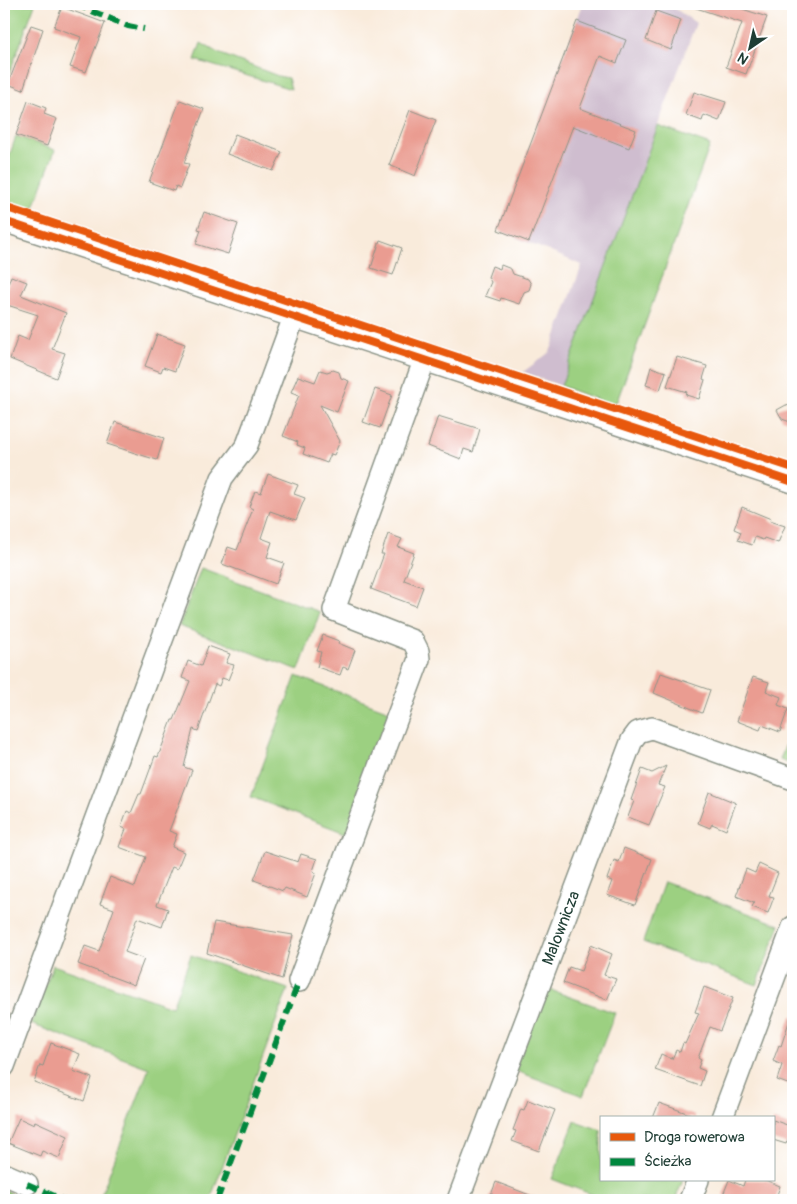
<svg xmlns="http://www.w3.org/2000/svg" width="797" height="1204" viewBox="0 0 797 1204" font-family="Pangolin,sans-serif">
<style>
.industrial{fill:#cfbdcf}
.green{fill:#9cd081;stroke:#5e865a}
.building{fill:#ea9c91}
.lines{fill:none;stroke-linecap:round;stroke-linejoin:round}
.minor-casing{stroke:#8c9488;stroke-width:24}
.minor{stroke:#fff;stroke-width:21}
.quiet{stroke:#00873e;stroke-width:6;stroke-dasharray:12 6;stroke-linecap:butt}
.cycleway-casing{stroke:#fff;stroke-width:11}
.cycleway{stroke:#e8590c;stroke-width:8}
.labels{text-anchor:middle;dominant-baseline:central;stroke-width:4.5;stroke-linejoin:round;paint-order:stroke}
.street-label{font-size:16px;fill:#1f3d34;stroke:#fff}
</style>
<rect width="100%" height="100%" fill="#fff"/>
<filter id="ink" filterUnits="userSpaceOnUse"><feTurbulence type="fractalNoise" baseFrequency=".02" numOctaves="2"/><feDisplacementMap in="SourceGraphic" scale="10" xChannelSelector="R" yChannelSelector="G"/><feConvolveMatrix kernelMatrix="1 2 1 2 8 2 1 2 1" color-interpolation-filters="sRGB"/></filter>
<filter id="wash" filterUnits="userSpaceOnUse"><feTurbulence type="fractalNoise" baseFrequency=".0096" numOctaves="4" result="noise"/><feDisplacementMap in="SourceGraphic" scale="20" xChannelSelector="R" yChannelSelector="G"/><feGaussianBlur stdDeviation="1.12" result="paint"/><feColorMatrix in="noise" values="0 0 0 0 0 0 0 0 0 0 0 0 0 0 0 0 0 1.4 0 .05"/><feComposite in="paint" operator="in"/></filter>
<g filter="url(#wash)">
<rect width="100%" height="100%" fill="#f9ebdb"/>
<path class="industrial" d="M 583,4 L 668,4 L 696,23 L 561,386 L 523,372 L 550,352 L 582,265 L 498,230 Z"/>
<path class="green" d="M 11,4 L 35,4 L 5,85 L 4,84 L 4,23 Z
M 201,43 L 218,53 L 278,76 L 288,78 L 291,89 L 195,60 Z
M 658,126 L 710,145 L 617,401 L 612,403 L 607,403 L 561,386 Z
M 16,136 L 55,150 L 33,210 L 4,201 L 4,172 Z
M 201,568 L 320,612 L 299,670 L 179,626 Z
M 296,676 L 392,712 L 348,834 L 251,797 Z
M 793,725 L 793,765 L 780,760 Z
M 664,882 L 780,925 L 757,985 L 643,942 Z
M 191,955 L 288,989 L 210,1200 L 105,1200 L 100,1198 L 149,1068 L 31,1024 L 53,965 L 172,1007 Z
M 545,988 L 615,1013 L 583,1096 L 514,1070 Z
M 575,1121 L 601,1130 L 601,1180 L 683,1180 L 675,1200 L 606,1200 L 552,1179 Z
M 4,1190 L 28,1200 L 4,1200 Z"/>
<g id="blocks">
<path class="building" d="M 691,4 L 727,4 L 767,17 L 746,74 L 726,67 L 742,23 L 690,6 Z
M 62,7 L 105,23 L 86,72 L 70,67 L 81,37 L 54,27 Z
M 656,11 L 681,20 L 671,50 L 646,40 Z
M 577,21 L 626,40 L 617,63 L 600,56 L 580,108 L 636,130 L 629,148 L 573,126 L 529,242 L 498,230 Z
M 31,25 L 43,29 L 23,90 L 8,84 Z
M 694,92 L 726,102 L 719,121 L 704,115 L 702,121 L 686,115 Z
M 180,100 L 204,109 L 184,163 L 189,164 L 180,188 L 176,186 L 174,191 L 149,182 Z
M 28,101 L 46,108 L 44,114 L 57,119 L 47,146 L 16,135 Z
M 410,110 L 436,120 L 415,176 L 389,165 Z
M 235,134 L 282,152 L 273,171 L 227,154 Z
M 204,212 L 238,224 L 228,254 L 196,244 L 201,230 L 198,229 Z
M 380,240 L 402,248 L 393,275 L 371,268 Z
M 501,265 L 511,269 L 513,274 L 528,279 L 531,284 L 529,290 L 524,292 L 519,304 L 501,298 L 500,301 L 485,296 L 491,282 L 488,277 L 492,266 L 500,269 Z
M 11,276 L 27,282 L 21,295 L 66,313 L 52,349 L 65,353 L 56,378 L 10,359 L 18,336 L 28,340 L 38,315 L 4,304 L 4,295 Z
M 157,334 L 185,344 L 175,371 L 163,367 L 161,372 L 145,366 Z
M 677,357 L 707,366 L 703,379 L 705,380 L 699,399 L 686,395 L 687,392 L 667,386 Z
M 651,367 L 666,372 L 660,390 L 646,385 Z
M 320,370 L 327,372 L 333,370 L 339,372 L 341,378 L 349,381 L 337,412 L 320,405 L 340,441 L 334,455 L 331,454 L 327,463 L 303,454 L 305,448 L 297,445 L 298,442 L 283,436 L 299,395 L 291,392 L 298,376 L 315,382 Z
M 375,389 L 392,395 L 380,428 L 363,422 Z
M 786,405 L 793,407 L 793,423 L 782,419 L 777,410 Z
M 438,416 L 480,429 L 473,452 L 464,449 L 461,459 L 428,446 Z
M 115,422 L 164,438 L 157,460 L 107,444 Z
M 268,474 L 298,485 L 294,494 L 305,498 L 296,520 L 270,511 L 261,538 L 272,542 L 267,557 L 284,563 L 276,584 L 222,564 L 228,547 L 237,550 L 253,509 L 249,507 L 255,491 L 261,493 Z
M 742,507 L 771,519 L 770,521 L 785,526 L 778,543 L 764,538 L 763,540 L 755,537 L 752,545 L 738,540 L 741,532 L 734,529 Z
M 388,534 L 402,539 L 398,547 L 414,553 L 404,580 L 423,587 L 416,606 L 371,589 L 384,554 L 381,554 Z
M 323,635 L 339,641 L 338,643 L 355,650 L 348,669 L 343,667 L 340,675 L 317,667 L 321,652 L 317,651 Z
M 208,646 L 230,654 L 226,663 L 234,665 L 228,680 L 222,678 L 219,686 L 215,684 L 198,731 L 193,729 L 184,767 L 192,770 L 169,831 L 177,834 L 172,847 L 184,852 L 177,869 L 172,867 L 157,905 L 168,909 L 162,927 L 137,918 L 125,952 L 144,959 L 134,985 L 78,964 L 85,946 L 99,951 L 114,909 L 100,904 L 110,877 L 135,887 L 146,857 L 119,847 L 126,829 L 121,827 L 127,811 L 131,813 L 139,794 L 141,794 L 155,756 L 158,757 L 172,720 L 174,720 L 190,681 L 182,678 L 188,661 L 201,666 Z
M 661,673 L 710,690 L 702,713 L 654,693 Z
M 753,677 L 769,682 L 766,691 L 781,697 L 778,705 L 788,709 L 780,732 L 762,725 L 760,730 L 737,721 Z
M 666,766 L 658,785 L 665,787 L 649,825 L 628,817 L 634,801 L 631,800 L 642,769 L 652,773 Z
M 709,792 L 736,803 L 726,830 L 712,824 L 710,828 L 698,823 Z
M 624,848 L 652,859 L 635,905 L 607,895 L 612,881 L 607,879 L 614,860 L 619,862 Z
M 265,851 L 298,862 L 301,854 L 317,859 L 313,871 L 316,873 L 307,897 L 285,888 L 283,891 L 254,880 Z
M 759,864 L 778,873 L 769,896 L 774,897 L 768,913 L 752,907 L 754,903 L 736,896 L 746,869 L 755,873 Z
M 214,922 L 293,935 L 282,979 L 207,953 Z
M 591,945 L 612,954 L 604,975 L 616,979 L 607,1000 L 563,983 L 569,967 L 581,971 Z
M 704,987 L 733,998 L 720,1031 L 710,1027 L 698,1058 L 701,1060 L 698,1068 L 705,1071 L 700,1086 L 655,1070 L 661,1054 L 672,1059 L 676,1050 L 680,1052 L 683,1043 L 685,1044 L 699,1013 L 695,1012 Z
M 791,1016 L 793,1016 L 793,1086 L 777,1080 L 782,1065 L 773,1061 L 779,1045 L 781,1046 Z
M 51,1043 L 80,1054 L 73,1071 L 92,1078 L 84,1101 L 34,1082 L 40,1065 L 43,1066 Z
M 528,1100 L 555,1110 L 539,1151 L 512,1141 L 516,1131 L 513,1130 L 521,1109 L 524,1110 Z
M 659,1103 L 695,1116 L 695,1118 L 653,1118 Z
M 19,1118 L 34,1125 L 35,1121 L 68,1136 L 59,1158 L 42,1151 L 40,1156 L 8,1143 Z
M 773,1120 L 793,1127 L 786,1144 L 773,1140 Z
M 729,1180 L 743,1186 L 745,1180 L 765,1180 L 780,1186 L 776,1198 L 778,1200 L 736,1200 L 723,1195 Z
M 496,1182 L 540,1199 L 540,1200 L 489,1200 Z"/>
</g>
</g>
<g filter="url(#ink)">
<use href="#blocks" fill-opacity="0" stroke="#8c9488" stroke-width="1"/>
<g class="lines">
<defs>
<path id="minor" d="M 4,221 L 793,482
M 299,981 L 419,659 L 418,651 L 413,641 L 334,610 L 424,361
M 4,1066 L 222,478 L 247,445 L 294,317
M 722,1118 L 793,927
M 4,1174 L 27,1184
M 458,1200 L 632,740 L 638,732 L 652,728 L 793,779
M 690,1200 L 698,1180"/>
</defs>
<use href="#minor" class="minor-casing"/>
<use href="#minor" class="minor"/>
<path class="quiet" d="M 75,4 L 128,26 L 144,29
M 27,1184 L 64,1200
M 217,1200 L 299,981"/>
<defs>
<path id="cycleway" d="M 4,207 L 793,468
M 4,221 L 793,482"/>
</defs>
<use href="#cycleway" class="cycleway-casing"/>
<use href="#cycleway" class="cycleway"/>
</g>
</g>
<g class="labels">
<g class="street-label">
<text transform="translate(561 928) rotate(-69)">Malownicza</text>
</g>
</g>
<rect width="797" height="1204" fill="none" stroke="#fff" stroke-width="20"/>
<rect x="600" y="1116" width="175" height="65" fill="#ffffff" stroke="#a5b1ae"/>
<rect x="610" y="1133" width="25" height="8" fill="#e8590c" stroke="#a5b1ae"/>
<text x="644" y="1142" font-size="15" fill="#1f3d34">Droga rowerowa</text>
<rect x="610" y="1158" width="25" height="8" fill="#00873e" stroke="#a5b1ae"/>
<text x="644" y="1166" font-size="15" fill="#1f3d34">Ścieżka</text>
<g transform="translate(750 48) rotate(214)" stroke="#ffffff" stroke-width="4" paint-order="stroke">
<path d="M0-4L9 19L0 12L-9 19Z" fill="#1f3d34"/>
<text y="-8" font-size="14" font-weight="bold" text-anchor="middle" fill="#1f3d34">N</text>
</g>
</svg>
